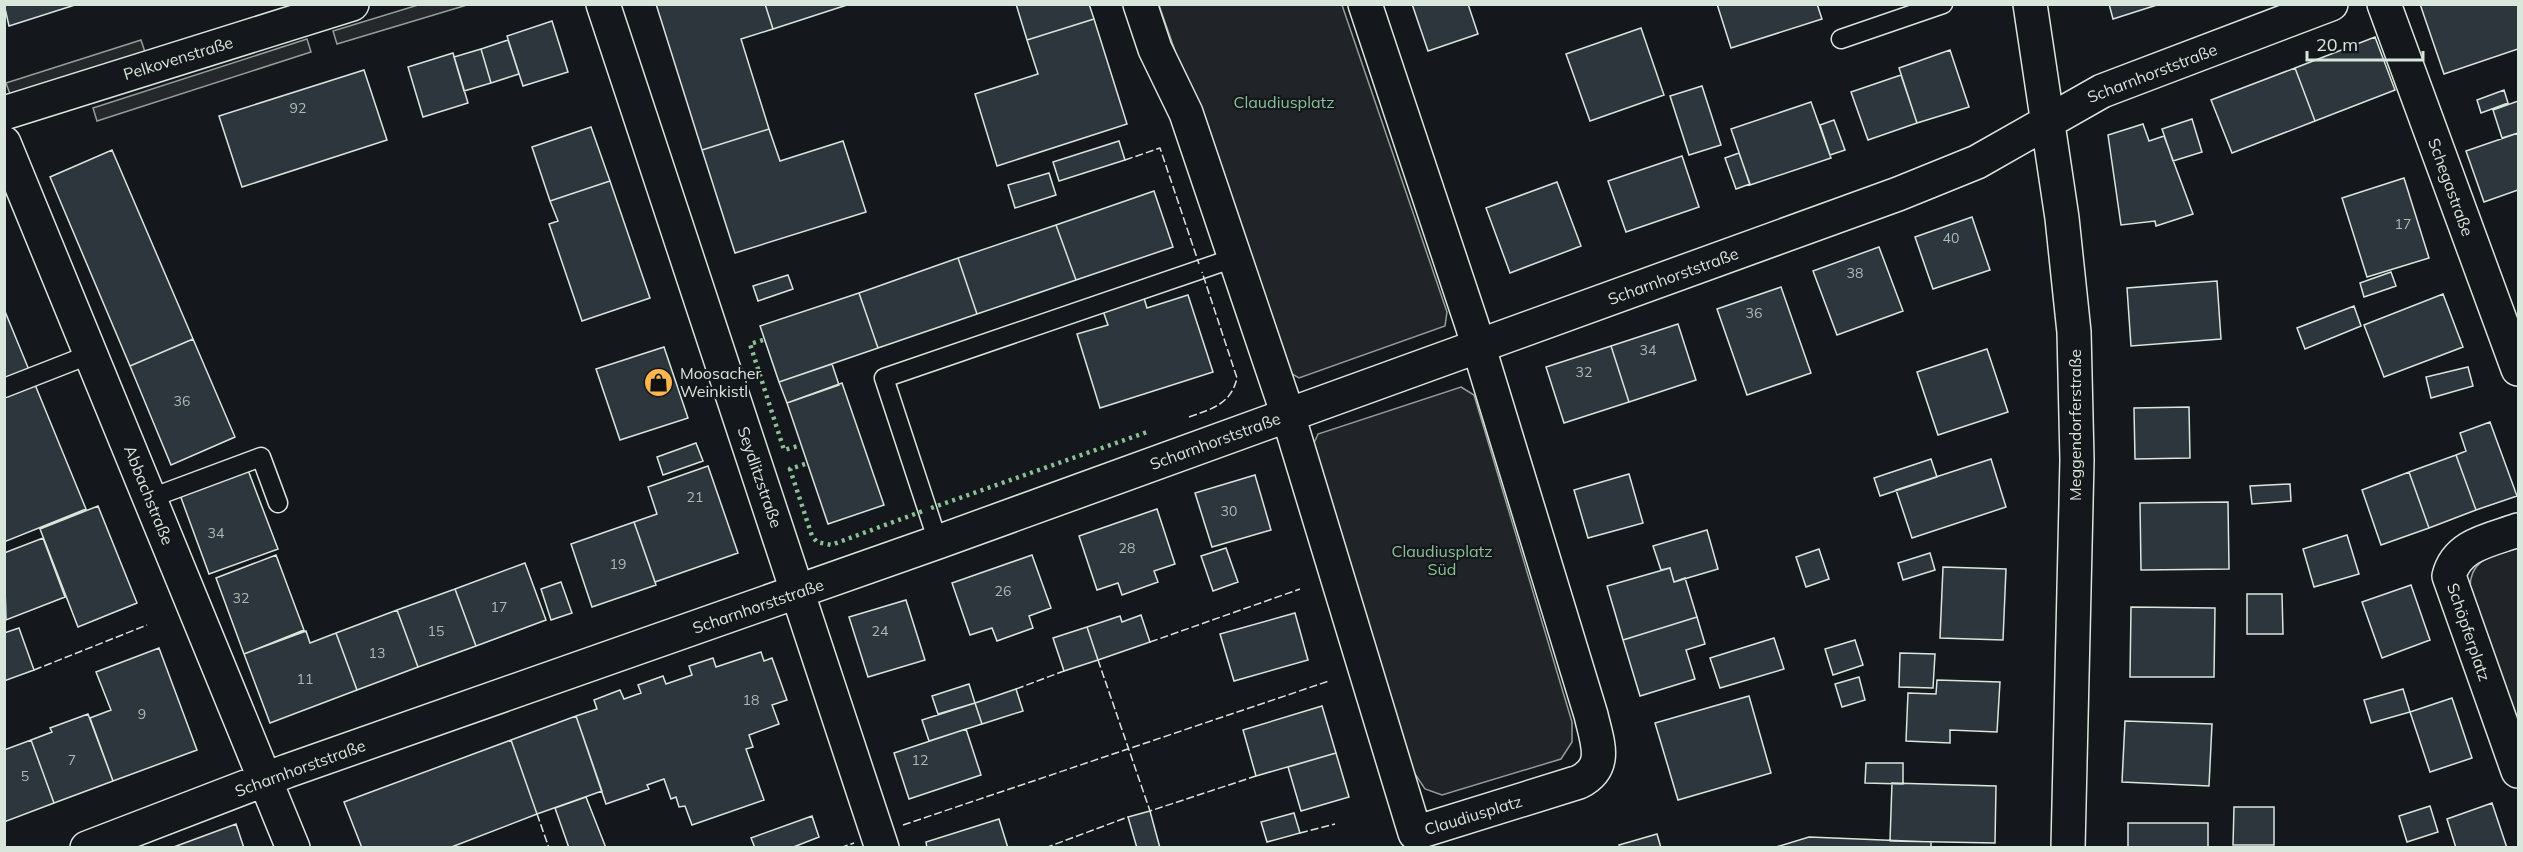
<svg xmlns="http://www.w3.org/2000/svg" width="2523" height="852" viewBox="0 0 2523 852" font-family="Mulish,sans-serif">
<style>
.green{fill:#202428;stroke:#939e99;stroke-width:1.5}
.parking{fill:#24282b;stroke:#939e99;stroke-width:1.5}
.building{fill:#2c363c;stroke:#d8e6dc;stroke-width:1.5}
.lines{fill:none;stroke-linecap:round;stroke-linejoin:round}
.lane-casing{stroke:#d8e6dc;stroke-width:21}
.street-casing{stroke:#d8e6dc;stroke-width:36}
.secondary-casing{stroke:#d8e6dc;stroke-width:36}
.lane{stroke:#14181c;stroke-width:18}
.street{stroke:#14181c;stroke-width:33}
.secondary{stroke:#14181c;stroke-width:33}
.hedge{stroke:#8ac095;stroke-width:4.5;stroke-dasharray:3 4.5;stroke-linecap:butt}
.fence{stroke:#d8e6dc;stroke-width:1.5;stroke-dasharray:8 3;stroke-linecap:butt}
.labels{text-anchor:middle;dominant-baseline:central;stroke-width:4.5;stroke-linejoin:round;paint-order:stroke}
.number-label{font-size:14px;fill:#adbab4}
.street-label{font-size:16px;fill:#d8e6dc;stroke:#14181c}
.park-label{font-size:16px;fill:#8ac095;stroke:#14181c}
.poi-label{font-size:16px;fill:#d8e6dc;stroke:#14181c;text-anchor:start}
</style>
<rect width="100%" height="100%" fill="#14181c"/>
<path class="green" d="M 1159,5 L 1342,5 L 1447,312 L 1445,326 L 1299,378 L 1287,371 Z
M 1461,387 L 1474,395 L 1572,722 L 1572,742 L 1561,759 L 1442,795 L 1425,789 L 1413,771 L 1314,443 L 1318,434 Z
M 2518,548 L 2518,721 L 2470,588 C 2470,557 2494,556 2518,548 Z"/>
<path class="parking" d="M 418,5 L 467,5 L 337,44 L 333,31 Z
M 307,39 L 311,52 L 97,121 L 93,108 Z
M 141,40 L 145,52 L 10,94 L 6,83 Z"/>
<path class="building" d="M 4,4 L 78,4 L 9,26 Z
M 656,4 L 765,4 L 773,29 L 741,39 L 769,129 L 702,150 Z
M 765,4 L 850,4 L 773,29 Z
M 1016,4 L 1089,4 L 1094,19 L 1027,40 Z
M 1412,4 L 1468,4 L 1478,34 L 1428,51 Z
M 1717,4 L 1817,4 L 1822,19 L 1731,48 Z
M 2109,4 L 2160,4 L 2113,19 Z
M 2420,4 L 2518,4 L 2518,49 L 2444,74 Z
M 1094,19 L 1127,124 L 997,166 L 975,94 L 1038,74 L 1027,40 Z
M 552,21 L 568,72 L 523,86 L 507,36 Z
M 1641,28 L 1664,95 L 1590,121 L 1566,54 Z
M 2375,37 L 2395,90 L 2315,121 L 2295,68 Z
M 508,40 L 519,74 L 491,83 L 481,49 Z
M 481,49 L 491,83 L 464,91 L 454,57 Z
M 1950,50 L 1969,107 L 1917,123 L 1899,68 Z
M 453,53 L 468,103 L 423,117 L 408,67 Z
M 2295,68 L 2315,121 L 2232,153 L 2211,100 Z
M 364,70 L 387,140 L 242,187 L 219,116 Z
M 1901,75 L 1917,123 L 1868,140 L 1851,92 Z
M 1702,86 L 1721,145 L 1689,155 L 1670,96 Z
M 2504,90 L 2508,103 L 2481,113 L 2477,100 Z
M 2518,101 L 2518,133 L 2502,138 L 2493,110 Z
M 1811,102 L 1831,158 L 1750,185 L 1731,129 Z
M 2192,119 L 2202,152 L 2173,161 L 2162,129 Z
M 1834,120 L 1845,150 L 1830,155 L 1820,125 Z
M 2143,124 L 2149,141 L 2164,136 L 2193,214 L 2156,226 L 2155,221 L 2121,225 L 2108,135 Z
M 591,127 L 610,181 L 550,201 L 532,147 Z
M 769,129 L 780,161 L 843,141 L 866,212 L 735,253 L 702,150 Z
M 2518,133 L 2518,190 L 2484,202 L 2466,151 Z
M 1119,141 L 1125,160 L 1059,181 L 1053,162 Z
M 112,150 L 193,339 L 130,366 L 50,177 Z
M 1739,153 L 1750,184 L 1736,189 L 1725,158 Z
M 1682,156 L 1699,207 L 1626,232 L 1608,181 Z
M 1049,173 L 1056,195 L 1015,208 L 1008,185 Z
M 2404,178 L 2429,258 L 2367,277 L 2342,198 Z
M 610,181 L 650,298 L 582,321 L 549,224 L 558,221 L 550,201 Z
M 1557,182 L 1581,246 L 1510,273 L 1486,208 Z
M 1154,191 L 1173,247 L 1076,280 L 1056,225 Z
M 1972,217 L 1990,270 L 1933,289 L 1915,237 Z
M 1056,225 L 1076,280 L 977,314 L 958,258 Z
M 1879,247 L 1903,311 L 1837,335 L 1813,271 Z
M 958,258 L 977,314 L 878,348 L 859,293 Z
M 2391,272 L 2396,286 L 2364,297 L 2360,283 Z
M 788,275 L 793,289 L 758,301 L 753,286 Z
M 2217,281 L 2221,339 L 2131,346 L 2127,288 Z
M 1781,287 L 1811,373 L 1747,395 L 1717,309 Z
M 859,293 L 878,348 L 779,382 L 760,326 Z
M 2443,294 L 2463,347 L 2384,377 L 2364,325 Z
M 1188,295 L 1213,372 L 1100,408 L 1077,334 L 1108,325 L 1103,311 L 1144,298 L 1147,308 Z
M 2354,306 L 2361,326 L 2305,349 L 2297,328 Z
M 4,309 L 86,509 L 4,542 Z
M 1678,324 L 1696,380 L 1629,402 L 1611,346 Z
M 193,339 L 235,437 L 171,465 L 130,366 Z
M 1611,346 L 1629,402 L 1564,423 L 1546,367 Z
M 664,347 L 688,418 L 620,440 L 596,369 Z
M 1987,349 L 2008,412 L 1938,435 L 1917,372 Z
M 832,364 L 839,385 L 787,403 L 779,382 Z
M 2468,367 L 2473,386 L 2431,398 L 2426,377 Z
M 842,383 L 884,505 L 828,524 L 787,403 Z
M 2189,407 L 2190,458 L 2135,459 L 2134,408 Z
M 2490,422 L 2517,496 L 2476,510 L 2456,455 L 2466,451 L 2460,433 Z
M 696,443 L 703,461 L 663,475 L 657,457 Z
M 2456,455 L 2476,510 L 2429,528 L 2409,472 Z
M 1931,459 L 1937,477 L 1880,496 L 1874,478 Z
M 1991,459 L 2006,507 L 1912,538 L 1896,490 Z
M 708,466 L 738,553 L 655,582 L 634,522 L 657,514 L 648,487 Z
M 248,470 L 278,549 L 209,574 L 180,495 Z
M 2409,472 L 2429,528 L 2381,545 L 2362,490 Z
M 1629,474 L 1643,523 L 1588,538 L 1574,490 Z
M 1255,475 L 1271,530 L 1212,547 L 1195,493 Z
M 2290,484 L 2291,501 L 2252,504 L 2250,486 Z
M 2228,502 L 2229,569 L 2141,570 L 2140,503 Z
M 98,506 L 137,603 L 78,627 L 40,529 Z
M 1157,509 L 1175,564 L 1154,571 L 1158,582 L 1122,595 L 1118,583 L 1097,590 L 1079,536 Z
M 634,522 L 656,585 L 592,607 L 571,544 Z
M 1707,530 L 1718,569 L 1674,582 L 1670,568 L 1661,570 L 1653,546 Z
M 2347,535 L 2359,574 L 2314,587 L 2303,549 Z
M 43,538 L 65,597 L 6,620 L 4,553 Z
M 1226,548 L 1238,582 L 1213,591 L 1201,556 Z
M 1819,549 L 1829,579 L 1806,587 L 1796,557 Z
M 1930,553 L 1935,570 L 1903,580 L 1898,563 Z
M 276,555 L 304,630 L 244,654 L 216,578 Z
M 1032,555 L 1051,608 L 1029,616 L 1033,628 L 997,641 L 992,628 L 970,635 L 952,583 Z
M 525,563 L 546,620 L 476,646 L 455,589 Z
M 1943,567 L 2006,569 L 2003,640 L 1940,638 Z
M 1670,568 L 1674,582 L 1685,578 L 1697,617 L 1623,640 L 1607,586 Z
M 561,582 L 572,613 L 551,620 L 541,589 Z
M 2411,585 L 2430,640 L 2382,658 L 2362,602 Z
M 455,589 L 476,646 L 418,667 L 397,610 Z
M 2247,594 L 2282,594 L 2283,634 L 2247,634 Z
M 906,600 L 925,660 L 868,677 L 849,617 Z
M 2131,607 L 2215,608 L 2214,677 L 2130,677 Z
M 397,610 L 418,667 L 357,690 L 336,633 Z
M 1295,613 L 1308,660 L 1234,681 L 1220,634 Z
M 1141,615 L 1150,642 L 1098,660 L 1087,627 L 1120,616 L 1122,622 Z
M 1697,617 L 1705,644 L 1686,650 L 1695,679 L 1640,696 L 1623,640 Z
M 1087,627 L 1098,660 L 1064,671 L 1053,638 Z
M 19,628 L 34,670 L 4,681 L 4,633 Z
M 306,631 L 310,643 L 336,633 L 357,690 L 270,723 L 244,654 Z
M 1774,638 L 1784,669 L 1720,688 L 1710,658 Z
M 1855,640 L 1863,665 L 1833,675 L 1825,649 Z
M 159,648 L 197,750 L 113,781 L 90,718 L 111,710 L 96,672 Z
M 761,652 L 764,661 L 772,658 L 787,700 L 772,705 L 779,724 L 749,735 L 753,747 L 746,749 L 764,800 L 692,825 L 685,806 L 679,807 L 676,797 L 671,799 L 664,779 L 647,785 L 649,789 L 606,804 L 576,716 L 597,709 L 594,700 L 620,690 L 624,699 L 641,693 L 638,685 L 663,676 L 666,684 L 692,675 L 689,666 L 713,658 L 716,667 Z
M 1900,653 L 1935,654 L 1933,688 L 1899,687 Z
M 1859,677 L 1865,700 L 1842,707 L 1835,684 Z
M 1937,680 L 2000,682 L 1997,732 L 1950,730 L 1950,743 L 1906,741 L 1908,693 L 1936,694 Z
M 969,684 L 975,703 L 938,714 L 932,696 Z
M 1016,689 L 1023,711 L 982,724 L 975,703 Z
M 2403,689 L 2410,712 L 2371,723 L 2364,700 Z
M 1749,696 L 1771,773 L 1678,800 L 1655,723 Z
M 2452,698 L 2472,758 L 2430,772 L 2410,712 Z
M 975,703 L 982,724 L 929,741 L 922,720 Z
M 1322,706 L 1336,753 L 1256,776 L 1243,730 Z
M 88,714 L 113,781 L 54,803 L 31,740 L 52,732 L 50,728 Z
M 576,716 L 602,791 L 537,814 L 511,740 Z
M 2125,721 L 2212,724 L 2209,786 L 2122,782 Z
M 966,729 L 981,775 L 909,799 L 894,753 Z
M 31,740 L 54,803 L 4,822 L 4,750 Z
M 511,740 L 537,814 L 449,848 L 362,848 L 344,802 Z
M 1336,753 L 1349,797 L 1301,811 L 1288,767 Z
M 1866,763 L 1903,763 L 1903,784 L 1865,783 Z
M 1892,783 L 1996,786 L 1995,843 L 1890,841 Z
M 586,797 L 606,848 L 569,848 L 555,808 Z
M 2492,803 L 2507,848 L 2456,848 L 2447,819 Z
M 2430,806 L 2438,832 L 2407,842 L 2399,816 Z
M 2234,807 L 2274,807 L 2274,845 L 2233,845 Z
M 1150,811 L 1160,848 L 1137,848 L 1128,817 Z
M 1294,813 L 1300,833 L 1267,842 L 1261,822 Z
M 812,816 L 819,837 L 791,848 L 755,848 L 751,838 Z
M 999,819 L 1008,848 L 927,848 L 926,842 Z
M 2128,823 L 2208,823 L 2208,848 L 2128,848 Z
M 236,824 L 244,848 L 171,848 Z
M 1657,834 L 1661,848 L 1620,848 L 1619,845 Z
M 1809,837 L 1931,842 L 1931,848 L 1773,848 Z"/>
<g class="lines">
<defs>
<path id="lane" d="M 1841,39 L 1943,4
M 4,388 L 91,354
M 151,498 L 261,457 L 278,503
M 938,542 L 884,378 L 1234,258"/>
<path id="street" d="M 603,4 L 882,848
M 1140,4 L 1155,49 L 1186,113 L 1288,415 L 1415,833 L 1579,782 C 1609,767 1597,742 1591,715 L 1472,325 L 1365,4
M 2030,4 L 2062,218 L 2074,332 L 2077,460 L 2068,848
M 2384,4 L 2518,369
M 4,143 L 293,848
M 2518,530 C 2491,540 2457,544 2449,576 L 2518,771
M 87,848 L 287,771 L 938,542 L 1898,194 L 1977,162 L 2102,91 L 2331,4"/>
<path id="secondary" d="M 4,113 L 352,4"/>
</defs>
<use href="#lane" class="lane-casing"/>
<use href="#street" class="street-casing"/>
<use href="#secondary" class="secondary-casing"/>
<use href="#lane" class="lane"/>
<use href="#street" class="street"/>
<use href="#secondary" class="secondary"/>
<path class="hedge" d="M 763,340 L 750,344 L 784,450 L 798,446
M 805,464 L 790,469 L 812,536 L 817,542 L 831,545 L 923,511
M 931,508 L 1147,432"/>
<path class="fence" d="M 1125,160 L 1160,148 L 1199,264
M 1189,417 C 1212,409 1231,404 1237,378 L 1202,272
M 1150,642 L 1300,589
M 1098,660 L 1150,811 L 1256,776
M 34,670 L 147,625
M 1016,689 L 1064,671
M 537,814 L 549,848
M 903,825 L 1329,681
M 1300,833 L 1335,824
M 840,848 L 854,843
M 1045,848 L 1128,817"/>
</g>
<defs>
<symbol id="shop-disc" viewBox="-11 -11 22 22"><circle r="9.5" fill="#ffb74d" stroke="#14181c"/><path d="M-5-2.5h2.3a2.7 3.5 0 0 1 5.4 0H5L5.5 6h-11ZM-1.5-2.5h3a1.5 2.3 0 0 0-3 0Z" fill="#111"/></symbol>
</defs>
<g fill-rule="evenodd">
<use href="#shop-disc" x="642" y="366" width="33" height="33"/>
</g>
<g class="labels">
<g class="number-label">
<text x="298" y="108">92</text>
<text x="2403" y="224">17</text>
<text x="1951" y="238">40</text>
<text x="1855" y="273">38</text>
<text x="1754" y="313">36</text>
<text x="1648" y="350">34</text>
<text x="1584" y="372">32</text>
<text x="182" y="401">36</text>
<text x="695" y="497">21</text>
<text x="1229" y="511">30</text>
<text x="216" y="533">34</text>
<text x="1127" y="548">28</text>
<text x="618" y="564">19</text>
<text x="1003" y="591">26</text>
<text x="241" y="598">32</text>
<text x="499" y="607">17</text>
<text x="436" y="631">15</text>
<text x="880" y="631">24</text>
<text x="377" y="653">13</text>
<text x="305" y="679">11</text>
<text x="751" y="700">18</text>
<text x="142" y="714">9</text>
<text x="72" y="760">7</text>
<text x="920" y="760">12</text>
<text x="25" y="776">5</text>
</g>
<g class="street-label">
<text transform="translate(178 58) rotate(-17)">Pelkovenstraße</text>
<text transform="translate(2152 73) rotate(-21)">Scharnhorststraße</text>
<text transform="translate(2451 187) rotate(70)">Schegastraße</text>
<text transform="translate(1673 276) rotate(-20)">Scharnhorststraße</text>
<text transform="translate(2075 425) rotate(-90)">Meggendorferstraße</text>
<text transform="translate(1215 441) rotate(-20)">Scharnhorststraße</text>
<text transform="translate(760 477) rotate(71)">Seydlitzstraße</text>
<text transform="translate(149 495) rotate(68)">Abbachstraße</text>
<text transform="translate(758 606) rotate(-19)">Scharnhorststraße</text>
<text transform="translate(2469 632) rotate(71)">Schöpferplatz</text>
<text transform="translate(300 768) rotate(-20)">Scharnhorststraße</text>
<text transform="translate(1473 815) rotate(-17)">Claudiusplatz</text>
</g>
<g class="park-label">
<text x="1284" y="102">Claudiusplatz</text>
<text x="1442" y="551">Claudiusplatz<tspan x="1442" dy="18">Süd</tspan></text>
</g>
<g class="poi-label">
<text x="680" y="373">Moosacher<tspan x="680" dy="18">Weinkistl</tspan></text>
</g>
</g>
<rect width="2523" height="852" fill="none" stroke="#d8e6dc" stroke-width="12"/>
<path d="M2307 51v9h116v-9" fill="none" stroke="#d8e6dc" stroke-width="3"/>
<text x="2316" y="51" font-size="18" fill="#d8e6dc" stroke="#14181c" stroke-width="4.5" paint-order="stroke">20 m</text>
</svg>
